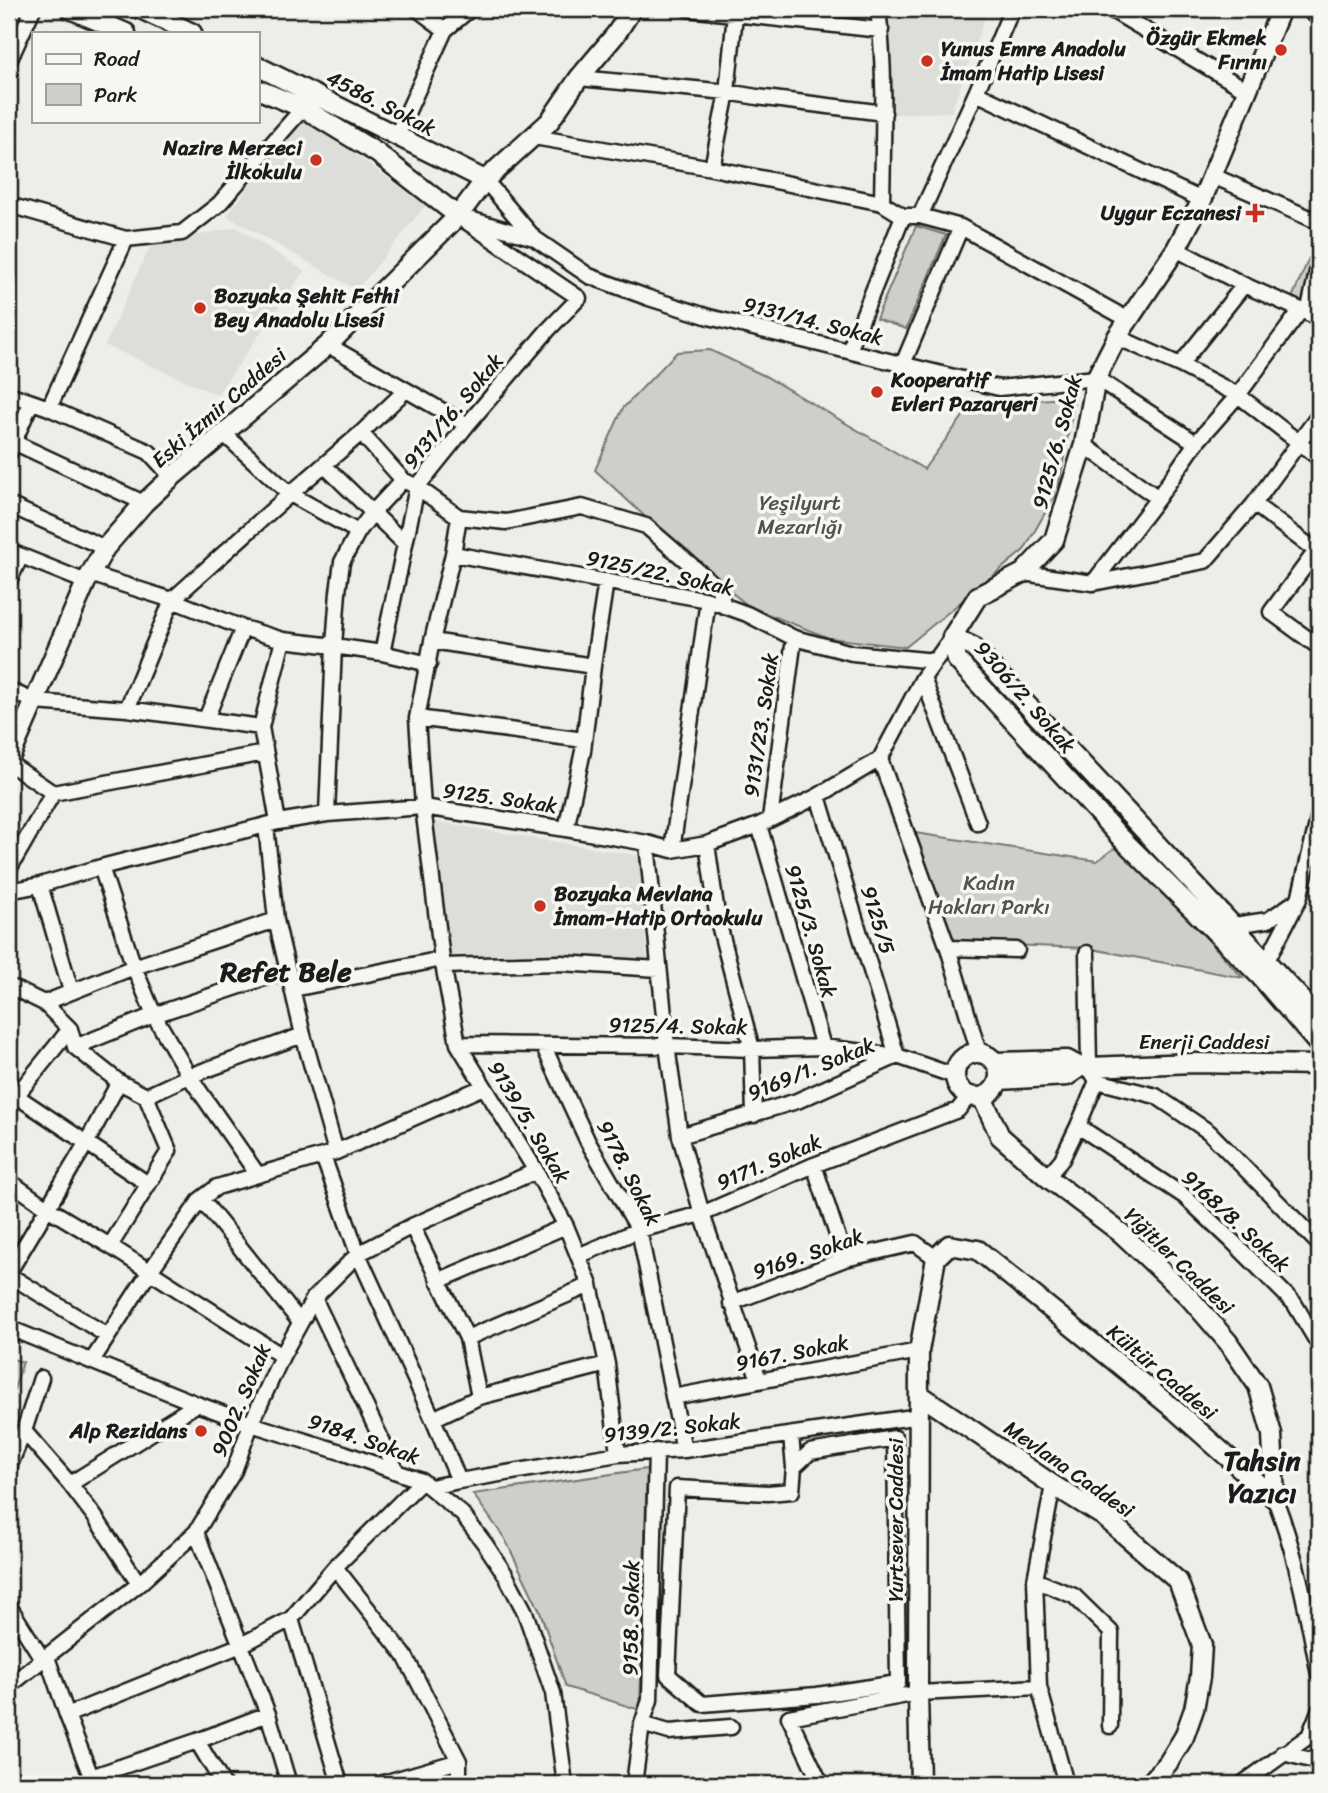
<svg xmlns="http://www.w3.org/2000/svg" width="1328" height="1793" viewBox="0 0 1328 1793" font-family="Sriracha,sans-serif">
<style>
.built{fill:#ddddda}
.green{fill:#cececb;stroke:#757574;stroke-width:2}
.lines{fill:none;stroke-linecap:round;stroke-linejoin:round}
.minor-casing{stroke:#1c1c1c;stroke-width:19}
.major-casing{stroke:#1c1c1c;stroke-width:23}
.minor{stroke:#f6f6f2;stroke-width:14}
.major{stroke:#f6f6f2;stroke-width:18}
.poi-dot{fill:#c8321e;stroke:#f6f6f2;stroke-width:2.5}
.labels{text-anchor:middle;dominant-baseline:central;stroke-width:7;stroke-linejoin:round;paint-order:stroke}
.poi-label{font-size:21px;font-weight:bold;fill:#1c1c1c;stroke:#f6f6f2;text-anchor:end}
.street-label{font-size:21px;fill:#1c1c1c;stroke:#f6f6f2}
.park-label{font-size:21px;fill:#515151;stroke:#f6f6f2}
.district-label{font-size:28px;font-weight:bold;fill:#1c1c1c;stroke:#f6f6f2}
</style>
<rect width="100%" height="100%" fill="#edede9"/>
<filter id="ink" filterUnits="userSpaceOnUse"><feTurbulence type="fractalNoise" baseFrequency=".0143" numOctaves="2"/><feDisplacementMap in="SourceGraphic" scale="14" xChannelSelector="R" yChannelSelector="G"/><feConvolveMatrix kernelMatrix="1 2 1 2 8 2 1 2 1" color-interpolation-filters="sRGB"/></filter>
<g filter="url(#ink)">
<path class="built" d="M 878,9 L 988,9 L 951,112 L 892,114 Z
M 301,116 L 426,205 L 357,290 L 227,216 Z
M 236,227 L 304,271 L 217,395 L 105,345 L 150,246 Z
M 425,820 L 641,856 L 647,963 L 569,955 L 443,956 Z"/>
<path class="green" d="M 916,226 L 946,235 L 906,329 L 876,319 Z
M 1319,254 L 1319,311 L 1292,298 L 1309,258 Z
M 710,350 L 765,376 L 924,469 L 967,411 L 1003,403 L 1075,397 L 1058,490 L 1024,550 L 906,647 L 829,638 L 750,607 L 699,567 L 595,470 L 623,408 L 677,352 Z
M 915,833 L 1097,861 L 1120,844 L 1243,978 L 1087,948 L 952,943 Z
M 9,1358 L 23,1362 L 9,1405 Z
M 647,1469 L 640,1710 L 566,1687 L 539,1609 L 505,1539 L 473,1494 Z"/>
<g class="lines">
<defs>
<path id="minor" d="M 417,9 L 445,30
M 688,9 L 881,30
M 1110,9 L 1248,91
M 1307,9 L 1319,18
M 9,61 L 33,9
M 579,78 L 727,92 L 757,97 L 884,113
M 976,93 L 1202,200
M 396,137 L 445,30 L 470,9
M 534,137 L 712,168 L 882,203 C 883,139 886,73 878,9
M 712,168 L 727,92 L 735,15
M 1213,176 L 1319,222
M 485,180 L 534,238 L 589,276 L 649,298 L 709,317 L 999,388 L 1096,378 L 1196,443
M 882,203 L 903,216 L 920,216 L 976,93 L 1012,9
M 9,205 L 126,239 L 182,233 L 219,204 L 303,108
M 920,216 L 961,227 L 1129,320
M 473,220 L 534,238
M 1176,249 L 1244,285 L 1319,318
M 1308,313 L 1319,263
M 1117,337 L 1180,365 L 1238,395 L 1319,458
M 328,345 L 467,425
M 849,351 L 903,216
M 903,364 L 961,227
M 1180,365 L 1244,285
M 9,394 L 49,408 L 149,452 L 172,477
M 49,408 L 126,239
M 223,433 L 290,494 L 358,532
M 361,433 L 403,480 L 417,487 L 459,517 L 506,522 L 582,507 L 646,526 L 719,589 L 724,606
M 9,440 L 144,503
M 1084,445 L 1158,498
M 9,453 L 31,403
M 324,465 L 405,544
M 1254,504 L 1316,551
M 9,505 L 105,548
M 459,517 L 453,554 L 432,641 L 417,718 L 423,807 L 442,959 L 458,1044 L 536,1171 L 566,1226 L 590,1285 L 607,1364 L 618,1454
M 1319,547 L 1271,612 L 1319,647
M 9,551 L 86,582
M 453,554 L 708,600 L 747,614 L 794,638 L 852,653 L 935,661
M 1023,573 L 1093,583 L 1205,561 L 1254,504 L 1319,415
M 90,574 L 172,600 L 243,628 L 283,640 L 334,646 L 382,653 L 429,664
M 9,581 L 21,556
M 1093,583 L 1158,498 L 1196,443 L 1238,395 L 1301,310
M 952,637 L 923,678 L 978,823
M 432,641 L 593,666
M 382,653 L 417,487 L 467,425 L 548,330 L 579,298 L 458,216
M 9,690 L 35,702 L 127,709 L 261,727
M 127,709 L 172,600 L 290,494 L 361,433 L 405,391
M 417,718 L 584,740
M 206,719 L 243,628
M 880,759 L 948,948 L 979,1053
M 9,763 L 53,793 L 265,753
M 327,814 L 334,646 L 338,592 L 342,562 L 358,532 L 373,512 L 403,480
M 770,819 L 794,638
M 278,822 L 261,727 L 283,640
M 266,825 L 276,920 L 303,1035
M 759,825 L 823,1047
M 566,829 L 583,751 L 593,666 L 606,581
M 647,843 L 667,1046 L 680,1136 L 702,1214 L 759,1380
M 707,844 L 718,921 L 752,1049 L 754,1115
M 672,850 L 708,600
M 101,867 L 134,967 L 154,1015 L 189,1076 L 258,1175
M 9,869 L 53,793
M 40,885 L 71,991
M 9,891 L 40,885 L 101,867 L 278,822 L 327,814 L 423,807 L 566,829 L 647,843 L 672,850 L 707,844 L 759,825 L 818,796 L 880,759 L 923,678
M 1234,925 L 1268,920 L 1298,900
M 948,948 L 1017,950
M 1087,953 L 1089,1067 L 1097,1081 L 1156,1096 L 1209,1132 L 1319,1244
M 443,966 L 561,963 L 659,969
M 1262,970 L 1299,899 L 1319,815
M 9,986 L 44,1003 L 70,1029 L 75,1047 L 119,1082 L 146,1096 L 189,1076 L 303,1035 L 336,1152
M 293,989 L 442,959
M 44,1003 L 134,967 L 276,920
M 458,1044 L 667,1046 L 752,1049 L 823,1047 L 897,1056 L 818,796
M 543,1045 L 588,1142 L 639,1230 L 684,1450
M 75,1047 L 154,1015 L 288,970
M 9,1091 L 148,1184
M 9,1108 L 16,1096 L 70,1029
M 1078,1126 L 1184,1196 L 1232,1241 L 1294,1303 L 1319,1345
M 680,1136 L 797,1101 L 897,1056 L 955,1076
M 323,1156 L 358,1254 L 433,1419 L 459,1481
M 814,1165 L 845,1259
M 1047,1177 L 1062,1159 L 1078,1126 L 1097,1081
M 9,1181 L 47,1208 L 110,1246 L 282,1356
M 201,1199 L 300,1322
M 412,1226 L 467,1338 L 479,1397
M 110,1246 L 169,1151 L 146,1096
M 578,1256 L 639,1230 L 702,1214 L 814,1165 L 958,1110 L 969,1096
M 9,1272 L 87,1142 L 119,1082
M 9,1275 L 108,1336
M 438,1281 L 566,1226
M 314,1298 L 397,1472
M 731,1303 L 845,1259 L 915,1243 L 936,1258
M 9,1328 L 197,1404 L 251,1424 L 344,1453 L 422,1481 L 462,1514 L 485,1544 L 505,1574 L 525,1612 L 553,1693 L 565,1784
M 467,1338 L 590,1285
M 92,1361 L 150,1271 L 201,1199 L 217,1187 L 336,1152 L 483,1087
M 673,1397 L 919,1351
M 433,1419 L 479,1397 L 607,1364
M 24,1431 L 70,1484 L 95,1517 L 139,1584
M 791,1436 L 794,1467 L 810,1452 L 895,1438 L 898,1683 L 817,1695 L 702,1704 L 668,1675 L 677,1488 L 768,1493 L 792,1491 L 794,1467
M 9,1467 L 24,1431 L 41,1378
M 70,1484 L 197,1404
M 1053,1485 L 1035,1580 L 1039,1687 L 1066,1784
M 431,1487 L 459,1481 L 618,1454 L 684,1450 L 920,1416
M 1275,1499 C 1297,1556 1308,1616 1319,1675
M 196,1532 L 268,1714 L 289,1784
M 335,1567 L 405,1656 L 459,1761 L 459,1784
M 1035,1580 L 1074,1596 L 1111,1632 L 1110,1726
M 9,1606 L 43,1660
M 47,1657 L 67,1715 L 94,1784
M 9,1686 L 139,1584 L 196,1532 L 234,1471 L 251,1424 L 282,1356 L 314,1298 L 358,1254 L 412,1226 L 536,1171
M 67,1715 L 241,1645 L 291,1619
M 642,1724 L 669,1732 L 731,1727
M 197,1741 L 223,1784
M 1283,1753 L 1319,1762
M 91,1777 L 197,1741 L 268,1714
M 340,1784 L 291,1619 L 335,1567 L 422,1481
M 380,1784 L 459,1761
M 634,1784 L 642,1724 L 650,1700 L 656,1451
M 821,1784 L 789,1717 L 918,1693 L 1039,1687
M 1242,1784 L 1309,1736 L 1319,1711"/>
<path id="major" d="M 70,9 L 126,33
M 141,9 L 192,33
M 257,66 L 485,180
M 257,89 L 303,108 L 377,153 L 458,216
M 952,637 L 978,596 L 1023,573 L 1054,540 L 1084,445 L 1096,378 L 1117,337 L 1176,249 L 1202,200 L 1281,9
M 952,637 L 957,660 L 1121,838 L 1259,975 L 1319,1045
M 952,637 L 973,647 L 1319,1018
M 9,760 L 86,582 L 105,548 L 144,503 L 172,477 L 328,345 L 458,216 L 485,180 L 549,122 L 579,78 L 616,34 L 632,9
M955 1075a22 22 0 1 1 44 0a22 22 0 1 1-44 0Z
M 995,1062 L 1067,1060 L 1080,1067 L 1089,1067 L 1194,1063 L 1319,1065
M 999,1080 L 1067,1076 L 1080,1067
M 982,1097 L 1000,1136 L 1047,1177 L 1121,1233 L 1189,1297 L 1228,1342 L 1258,1386 L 1272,1434 L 1275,1499
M 919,1394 L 1053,1485 L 1103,1516 L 1178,1581 L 1202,1645 L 1200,1677 L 1194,1709 L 1184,1737 L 1168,1763 L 1149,1784
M 920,1784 L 918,1693 L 919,1351 L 936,1258 L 949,1245 L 978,1250 L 1175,1410 L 1275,1499"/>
</defs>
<use href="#minor" class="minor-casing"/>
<use href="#major" class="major-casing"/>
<use href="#minor" class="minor"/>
<use href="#major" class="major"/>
</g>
</g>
<g class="poi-dot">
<circle cx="1281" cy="50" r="7"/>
<circle cx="927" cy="61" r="7"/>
<circle cx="316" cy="160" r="7"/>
<path d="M1251.5 202.5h7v7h7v7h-7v7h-7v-7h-7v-7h7z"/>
<circle cx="200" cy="308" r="7"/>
<circle cx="877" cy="392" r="7"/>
<circle cx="540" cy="906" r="7"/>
<circle cx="201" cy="1431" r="7"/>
</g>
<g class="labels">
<g class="poi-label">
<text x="1267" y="38">Özgür Ekmek<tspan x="1267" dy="24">Fırını</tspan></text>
<text x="941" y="49" text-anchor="start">Yunus Emre Anadolu<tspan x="941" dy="24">İmam Hatip Lisesi</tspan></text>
<text x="302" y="148">Nazire Merzeci<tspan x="302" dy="24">İlkokulu</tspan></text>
<text x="1241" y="213">Uygur Eczanesi</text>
<text x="214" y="296" text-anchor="start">Bozyaka Şehit Fethi<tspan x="214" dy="24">Bey Anadolu Lisesi</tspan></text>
<text x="891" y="380" text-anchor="start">Kooperatif<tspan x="891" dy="24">Evleri Pazaryeri</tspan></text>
<text x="554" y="894" text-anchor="start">Bozyaka Mevlana<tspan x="554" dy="24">İmam-Hatip Ortaokulu</tspan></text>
<text x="187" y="1431">Alp Rezidans</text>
</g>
<g class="street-label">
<text transform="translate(381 103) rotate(27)">4586. Sokak</text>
<text transform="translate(813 321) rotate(14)">9131/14. Sokak</text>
<text transform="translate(219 408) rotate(-41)">Eski İzmir Caddesi</text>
<text transform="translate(453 411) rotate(-50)">9131/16. Sokak</text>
<text transform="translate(1057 442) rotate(-75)">9125/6. Sokak</text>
<text transform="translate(660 573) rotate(12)">9125/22. Sokak</text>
<text transform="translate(1025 697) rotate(49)">9306/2. Sokak</text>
<text transform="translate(761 725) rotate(-82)">9131/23. Sokak</text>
<text transform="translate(500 798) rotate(8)">9125. Sokak</text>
<text transform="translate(878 920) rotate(73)">9125/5</text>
<text transform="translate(811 931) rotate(74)">9125/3. Sokak</text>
<text transform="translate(678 1026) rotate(1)">9125/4. Sokak</text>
<text x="1204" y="1042">Enerji Caddesi</text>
<text transform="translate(811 1069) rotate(-22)">9169/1. Sokak</text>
<text transform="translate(529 1122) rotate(59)">9139/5. Sokak</text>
<text transform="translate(769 1162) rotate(-23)">9171. Sokak</text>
<text transform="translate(629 1173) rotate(63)">9178. Sokak</text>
<text transform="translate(1236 1221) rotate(43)">9168/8. Sokak</text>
<text transform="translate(808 1254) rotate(-19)">9169. Sokak</text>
<text transform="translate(1179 1261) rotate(44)">Yiğitler Caddesi</text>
<text transform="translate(792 1353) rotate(-11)">9167. Sokak</text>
<text transform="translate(1162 1372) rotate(40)">Kültür Caddesi</text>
<text transform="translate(241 1400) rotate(-67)">9002. Sokak</text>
<text transform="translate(672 1428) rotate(-6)">9139/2. Sokak</text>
<text transform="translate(364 1439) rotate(19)">9184. Sokak</text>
<text transform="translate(1069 1469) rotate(35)">Mevlana Caddesi</text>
<text transform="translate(896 1520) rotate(-90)">Yurtsever Caddesi</text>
<text transform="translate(631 1618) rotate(-89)">9158. Sokak</text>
</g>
<g class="park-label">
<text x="800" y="503">Yeşilyurt<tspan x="800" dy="24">Mezarlığı</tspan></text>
<text x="989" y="883">Kadın<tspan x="989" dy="24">Hakları Parkı</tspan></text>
</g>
<g class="district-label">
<text x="286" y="971">Refet Bele</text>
<text x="1262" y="1460">Tahsin<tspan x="1262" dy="32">Yazıcı</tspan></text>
</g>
</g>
<rect width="1328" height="1793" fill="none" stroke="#f6f6f2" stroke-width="35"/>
<rect x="18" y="18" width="1293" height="1758" fill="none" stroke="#1c1c1c" stroke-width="2.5" filter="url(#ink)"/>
<rect x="32" y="32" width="228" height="91" fill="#f6f6f2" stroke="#9f9f9c" stroke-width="2"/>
<rect x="46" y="54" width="35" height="10" fill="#f6f6f2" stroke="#9f9f9c" stroke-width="2"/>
<text x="94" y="66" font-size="21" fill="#1c1c1c">Road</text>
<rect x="46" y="84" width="35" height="21" fill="#cececb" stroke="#9f9f9c" stroke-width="2"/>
<text x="94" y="102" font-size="21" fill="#1c1c1c">Park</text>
</svg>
